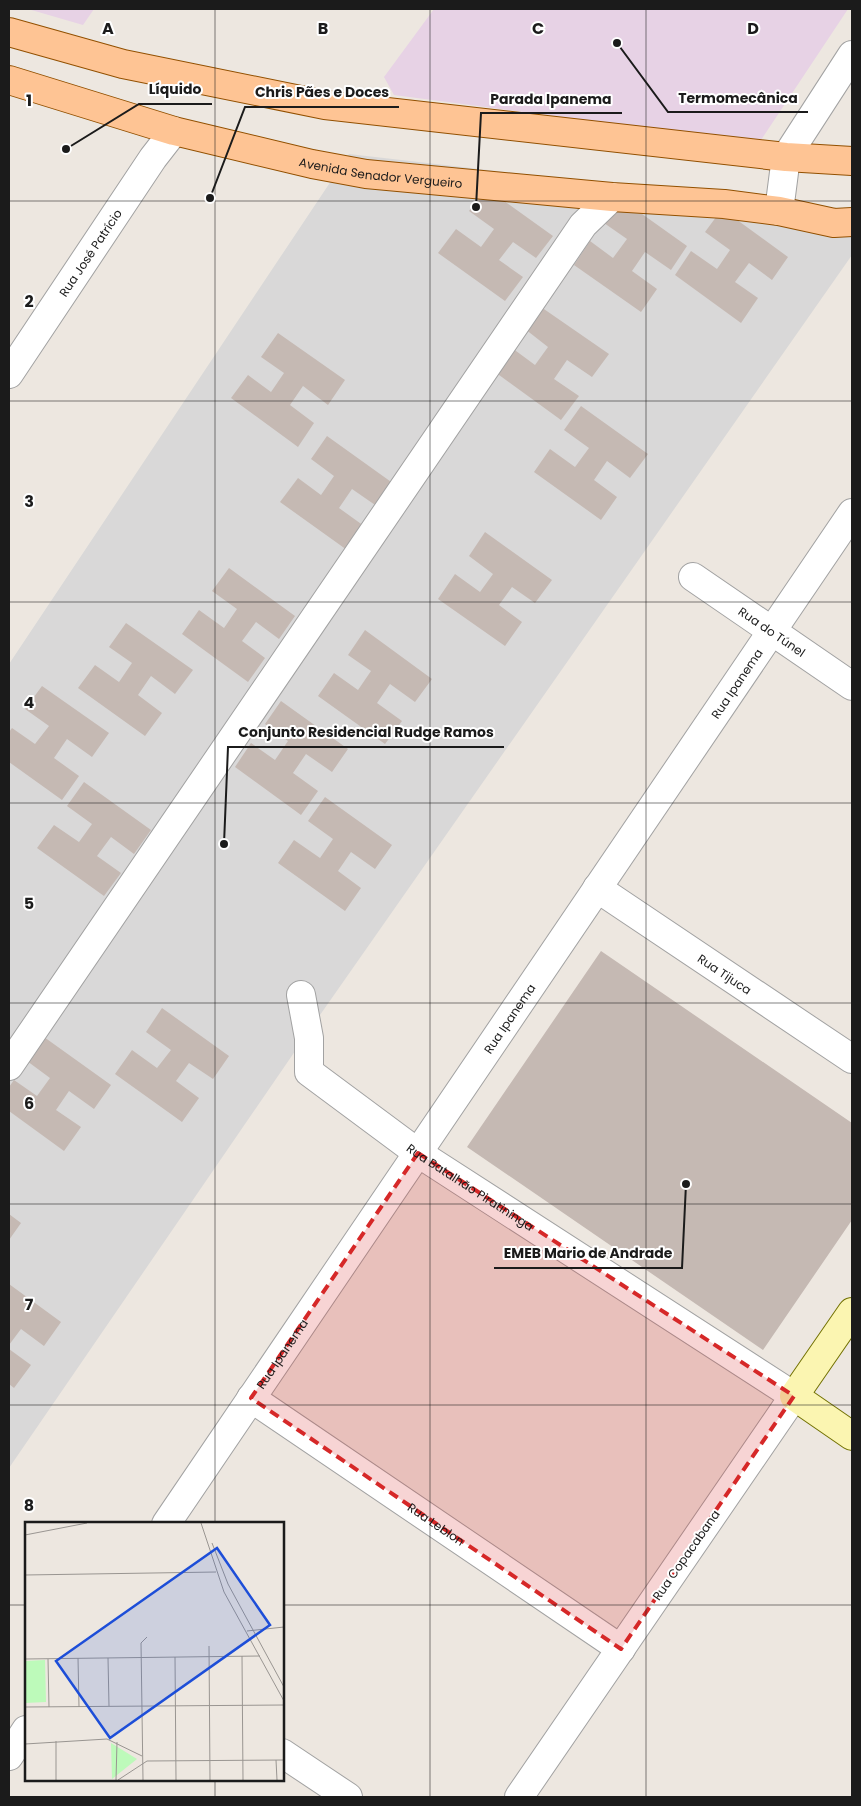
<svg xmlns="http://www.w3.org/2000/svg" width="861" height="1806" viewBox="0 0 861 1806" font-family="Poppins,sans-serif">
<style>
.residential{fill:#d9d8d8}
.industrial{fill:#e7d2e5}
.building{fill:#c5b9b3}
.lines{fill:none;stroke-linecap:round;stroke-linejoin:round}
.street-casing{stroke:#a2a2a2;stroke-width:30}
.secondary-casing{stroke:#727102;stroke-width:30}
.primary-casing{stroke:#925000;stroke-width:30}
.street{stroke:#fff;stroke-width:28}
.secondary{stroke:#fbf5b1;stroke-width:28}
.primary{stroke:#fec494;stroke-width:28}
.marked{fill:#d62828;fill-opacity:0.2;stroke:#d62828;stroke-width:4;stroke-dasharray:10 6;stroke-linejoin:round}
.grid{fill:none;stroke:#1b1b1b;stroke-width:1;stroke-opacity:0.55}
.labels{text-anchor:middle;dominant-baseline:central;stroke-width:4;stroke-linejoin:round;paint-order:stroke}
.street-label{font-size:12px;fill:#1b1b1b;stroke:#fff}
.inset-road{fill:none;stroke:#999591;stroke-width:1}
.view{fill:#1d4ed8;fill-opacity:0.15;stroke:#1d4ed8;stroke-width:2.5}
.inset-edge{fill:none;stroke:#1b1b1b;stroke-width:2.5}
.grid-label{font-size:16px;text-anchor:middle;font-weight:bold;fill:#1b1b1b;stroke:#fff;stroke-width:4;stroke-linejoin:round;paint-order:stroke}
.leader{fill:none;stroke:#1b1b1b;stroke-width:2}
.callout-dot{fill:#1b1b1b;stroke:#fff;stroke-width:2}
.callout-label{font-size:14px;text-anchor:middle;font-weight:bold;fill:#1b1b1b;stroke:#fff;stroke-width:4;stroke-linejoin:round;paint-order:stroke}
</style>
<rect width="100%" height="100%" fill="#ede7e0"/>
<path class="residential" d="M 349,154 L 852,212 L 852,255 L 313,1025 L 9,1468 L 9,664 Z"/>
<path class="industrial" d="M 28,9 L 94,9 L 83,25 Z
M 434,9 L 848,9 L 759,143 L 394,95 L 384,77 Z"/>
<path class="building" d="M 486,188 L 553,236 L 536,258 L 513,242 L 499,260 L 523,277 L 505,301 L 438,253 L 456,229 L 481,247 L 494,229 L 469,211 Z
M 621,199 L 687,246 L 671,270 L 645,252 L 632,271 L 657,289 L 641,312 L 574,265 L 590,241 L 613,258 L 627,239 L 604,223 Z
M 722,209 L 788,257 L 772,280 L 749,263 L 735,282 L 758,298 L 741,323 L 675,275 L 691,251 L 717,269 L 730,250 L 705,232 Z
M 541,307 L 609,354 L 592,377 L 567,360 L 554,379 L 579,396 L 561,420 L 495,372 L 512,348 L 535,365 L 548,347 L 525,329 Z
M 278,333 L 345,380 L 328,405 L 303,386 L 290,405 L 314,423 L 298,447 L 231,398 L 248,375 L 271,392 L 284,373 L 261,357 Z
M 581,406 L 648,454 L 630,478 L 607,461 L 594,480 L 617,497 L 601,520 L 534,472 L 550,449 L 575,467 L 589,448 L 564,430 Z
M 327,436 L 394,484 L 378,507 L 352,489 L 339,508 L 364,526 L 347,550 L 280,502 L 298,478 L 321,495 L 334,476 L 311,459 Z
M 485,532 L 552,580 L 535,603 L 512,587 L 499,605 L 522,622 L 505,646 L 438,599 L 455,574 L 480,592 L 493,574 L 469,556 Z
M 229,568 L 295,616 L 279,639 L 256,622 L 242,641 L 265,658 L 248,682 L 182,634 L 199,610 L 224,628 L 237,609 L 212,591 Z
M 126,623 L 193,670 L 175,694 L 151,676 L 138,695 L 162,713 L 145,736 L 78,688 L 95,665 L 119,682 L 132,663 L 109,647 Z
M 365,630 L 432,679 L 415,702 L 390,684 L 377,703 L 402,721 L 385,744 L 318,696 L 334,673 L 358,690 L 371,671 L 348,655 Z
M 42,686 L 109,733 L 92,757 L 67,739 L 54,758 L 79,776 L 62,800 L 9,762 L 9,732 L 12,728 L 35,744 L 49,726 L 25,709 Z
M 281,701 L 348,749 L 332,772 L 306,754 L 293,773 L 318,791 L 301,815 L 235,767 L 251,743 L 275,760 L 288,741 L 265,724 Z
M 84,782 L 151,830 L 134,854 L 111,837 L 97,856 L 121,873 L 104,896 L 37,848 L 54,825 L 79,842 L 92,824 L 67,806 Z
M 325,797 L 392,845 L 375,869 L 351,852 L 338,871 L 361,888 L 345,911 L 278,863 L 294,840 L 320,858 L 333,839 L 308,821 Z
M 601,951 L 852,1123 L 852,1220 L 763,1350 L 467,1147 Z
M 162,1008 L 229,1056 L 213,1079 L 189,1063 L 176,1081 L 199,1098 L 182,1122 L 115,1074 L 132,1050 L 157,1068 L 171,1050 L 146,1032 Z
M 44,1037 L 111,1085 L 94,1109 L 69,1091 L 56,1110 L 81,1127 L 64,1151 L 9,1111 L 9,1087 L 14,1080 L 37,1096 L 50,1078 L 27,1061 Z
M 9,1214 L 21,1223 L 9,1240 Z
M 9,1284 L 61,1322 L 44,1346 L 21,1329 L 9,1345 Z
M 9,1349 L 31,1365 L 14,1388 L 9,1384 Z"/>
<g class="lines">
<defs>
<g id="street">
<path d="M 779,211 L 786,157 L 852,55"/>
<path id="s1" d="M 9,374 L 153,158 L 174,131"/>
<path id="s2" d="M 693,577 L 852,686"/>
<path id="s3" d="M 597,888 L 852,1059"/>
<path id="s4" d="M 301,995 L 309,1038 L 309,1072 L 418,1153 L 794,1396 L 519,1797"/>
<path d="M 9,1066 L 583,225 L 612,197"/>
<path id="s5" d="M 251,1398 L 621,1649"/>
<path id="s6" d="M 166,1524 L 852,513"/>
<path d="M 282,1753 L 348,1797"/>
<path d="M 9,1756 L 26,1730"/>
</g>
<path id="secondary" d="M 852,1312 L 794,1396 L 852,1436"/>
<g id="primary">
<path d="M 9,32 L 123,64 L 325,105 L 786,157 L 852,161"/>
<path id="s7" d="M 9,80 L 174,131 L 312,164 L 366,174 L 612,197 L 724,204 L 779,211 L 834,223 L 852,222"/>
</g>
</defs>
<use href="#street" class="street-casing"/>
<use href="#secondary" class="secondary-casing"/>
<use href="#primary" class="primary-casing"/>
<use href="#street" class="street"/>
<use href="#secondary" class="secondary"/>
<use href="#primary" class="primary"/>
</g>
<path class="marked" d="M 418,1153 L 794,1396 L 621,1649 L 251,1398 Z"/>
<path class="grid" d="M 215,9 L 215,1524M 430,9 L 430,1797M 646,9 L 646,1797M 9,201 L 852,201M 9,401 L 852,401M 9,602 L 852,602M 9,803 L 852,803M 9,1003 L 852,1003M 9,1204 L 852,1204M 9,1405 L 852,1405M 9,1605 L 26,1605M 282,1605 L 852,1605M 215,1780 L 215,1797"/>
<g class="labels">
<g class="street-label">
<text stroke="none"><textPath href="#s7" startOffset="384">Avenida Senador Vergueiro</textPath></text>
<text stroke="none"><textPath href="#s1" startOffset="146">Rua José Patrício</textPath></text>
<text stroke="none"><textPath href="#s2" startOffset="96">Rua do Túnel</textPath></text>
<text stroke="none"><textPath href="#s6" startOffset="1016">Rua Ipanema</textPath></text>
<text stroke="none"><textPath href="#s3" startOffset="154">Rua Tijuca</textPath></text>
<text stroke="none"><textPath href="#s6" startOffset="611">Rua Ipanema</textPath></text>
<text stroke="none"><textPath href="#s4" startOffset="276">Rua Batalhão Piratininga</textPath></text>
<text stroke="none"><textPath href="#s6" startOffset="206">Rua Ipanema</textPath></text>
<text stroke="none"><textPath href="#s5" startOffset="224">Rua Leblon</textPath></text>
<text transform="translate(686 1555) rotate(-55)">Rua Copacabana</text>
</g>
</g>
<g transform="translate(25 1522)">
<rect width="259" height="259" fill="#ede7e0"/>
<path d="M 20,138 L 21,180 L 0,181 L 0,139 ZM 86,221 L 112,237 L 87,257 Z" fill="#bdfaba"/>
<path class="inset-road" d="M 176,1 L 199,70 L 259,179M 0,13 L 62,1M 187,21 L 203,62 L 259,165M 0,53 L 191,50M 222,109 L 259,105M 184,124 L 185,258M 217,134 L 218,258M 150,135 L 151,258M 53,136 L 54,185M 83,136 L 84,184M 0,137 L 235,134M 23,137 L 24,185M 0,185 L 259,183M 31,219 L 31,258M 0,222 L 82,217 L 117,234M 251,238 L 252,258M 91,258 L 92,220M 93,258 L 122,239 L 259,238M 118,258 L 116,121 L 122,115"/>
<path class="view" d="M 192,26 L 245,103 L 85,216 L 31,139 Z"/>
<rect width="259" height="259" class="inset-edge"/>
</g>
<g class="grid-label">
<text x="108" y="34">A</text>
<text x="323" y="34">B</text>
<text x="538" y="34">C</text>
<text x="753" y="34">D</text>
<text x="29" y="106">1</text>
<text x="29" y="307">2</text>
<text x="29" y="507">3</text>
<text x="29" y="708">4</text>
<text x="29" y="909">5</text>
<text x="29" y="1109">6</text>
<text x="29" y="1310">7</text>
<text x="29" y="1511">8</text>
</g>
<path class="leader" d="M66 149L139 104H212M210 198L245 107H399M617 43L668 112H808M476 207L481 113H622M224 844L228 747H504M686 1184L682 1268H494"/>
<g class="callout-dot">
<circle cx="66" cy="149" r="5"/>
<circle cx="210" cy="198" r="5"/>
<circle cx="617" cy="43" r="5"/>
<circle cx="476" cy="207" r="5"/>
<circle cx="224" cy="844" r="5"/>
<circle cx="686" cy="1184" r="5"/>
</g>
<g class="callout-label">
<text x="175" y="94">Líquido</text>
<text x="322" y="97">Chris Pães e Doces</text>
<text x="738" y="103">Termomecânica</text>
<text x="551" y="104">Parada Ipanema</text>
<text x="366" y="737">Conjunto Residencial Rudge Ramos</text>
<text x="588" y="1258">EMEB Mario de Andrade</text>
</g>
<rect width="861" height="1806" fill="none" stroke="#1b1b1b" stroke-width="20"/>
</svg>
